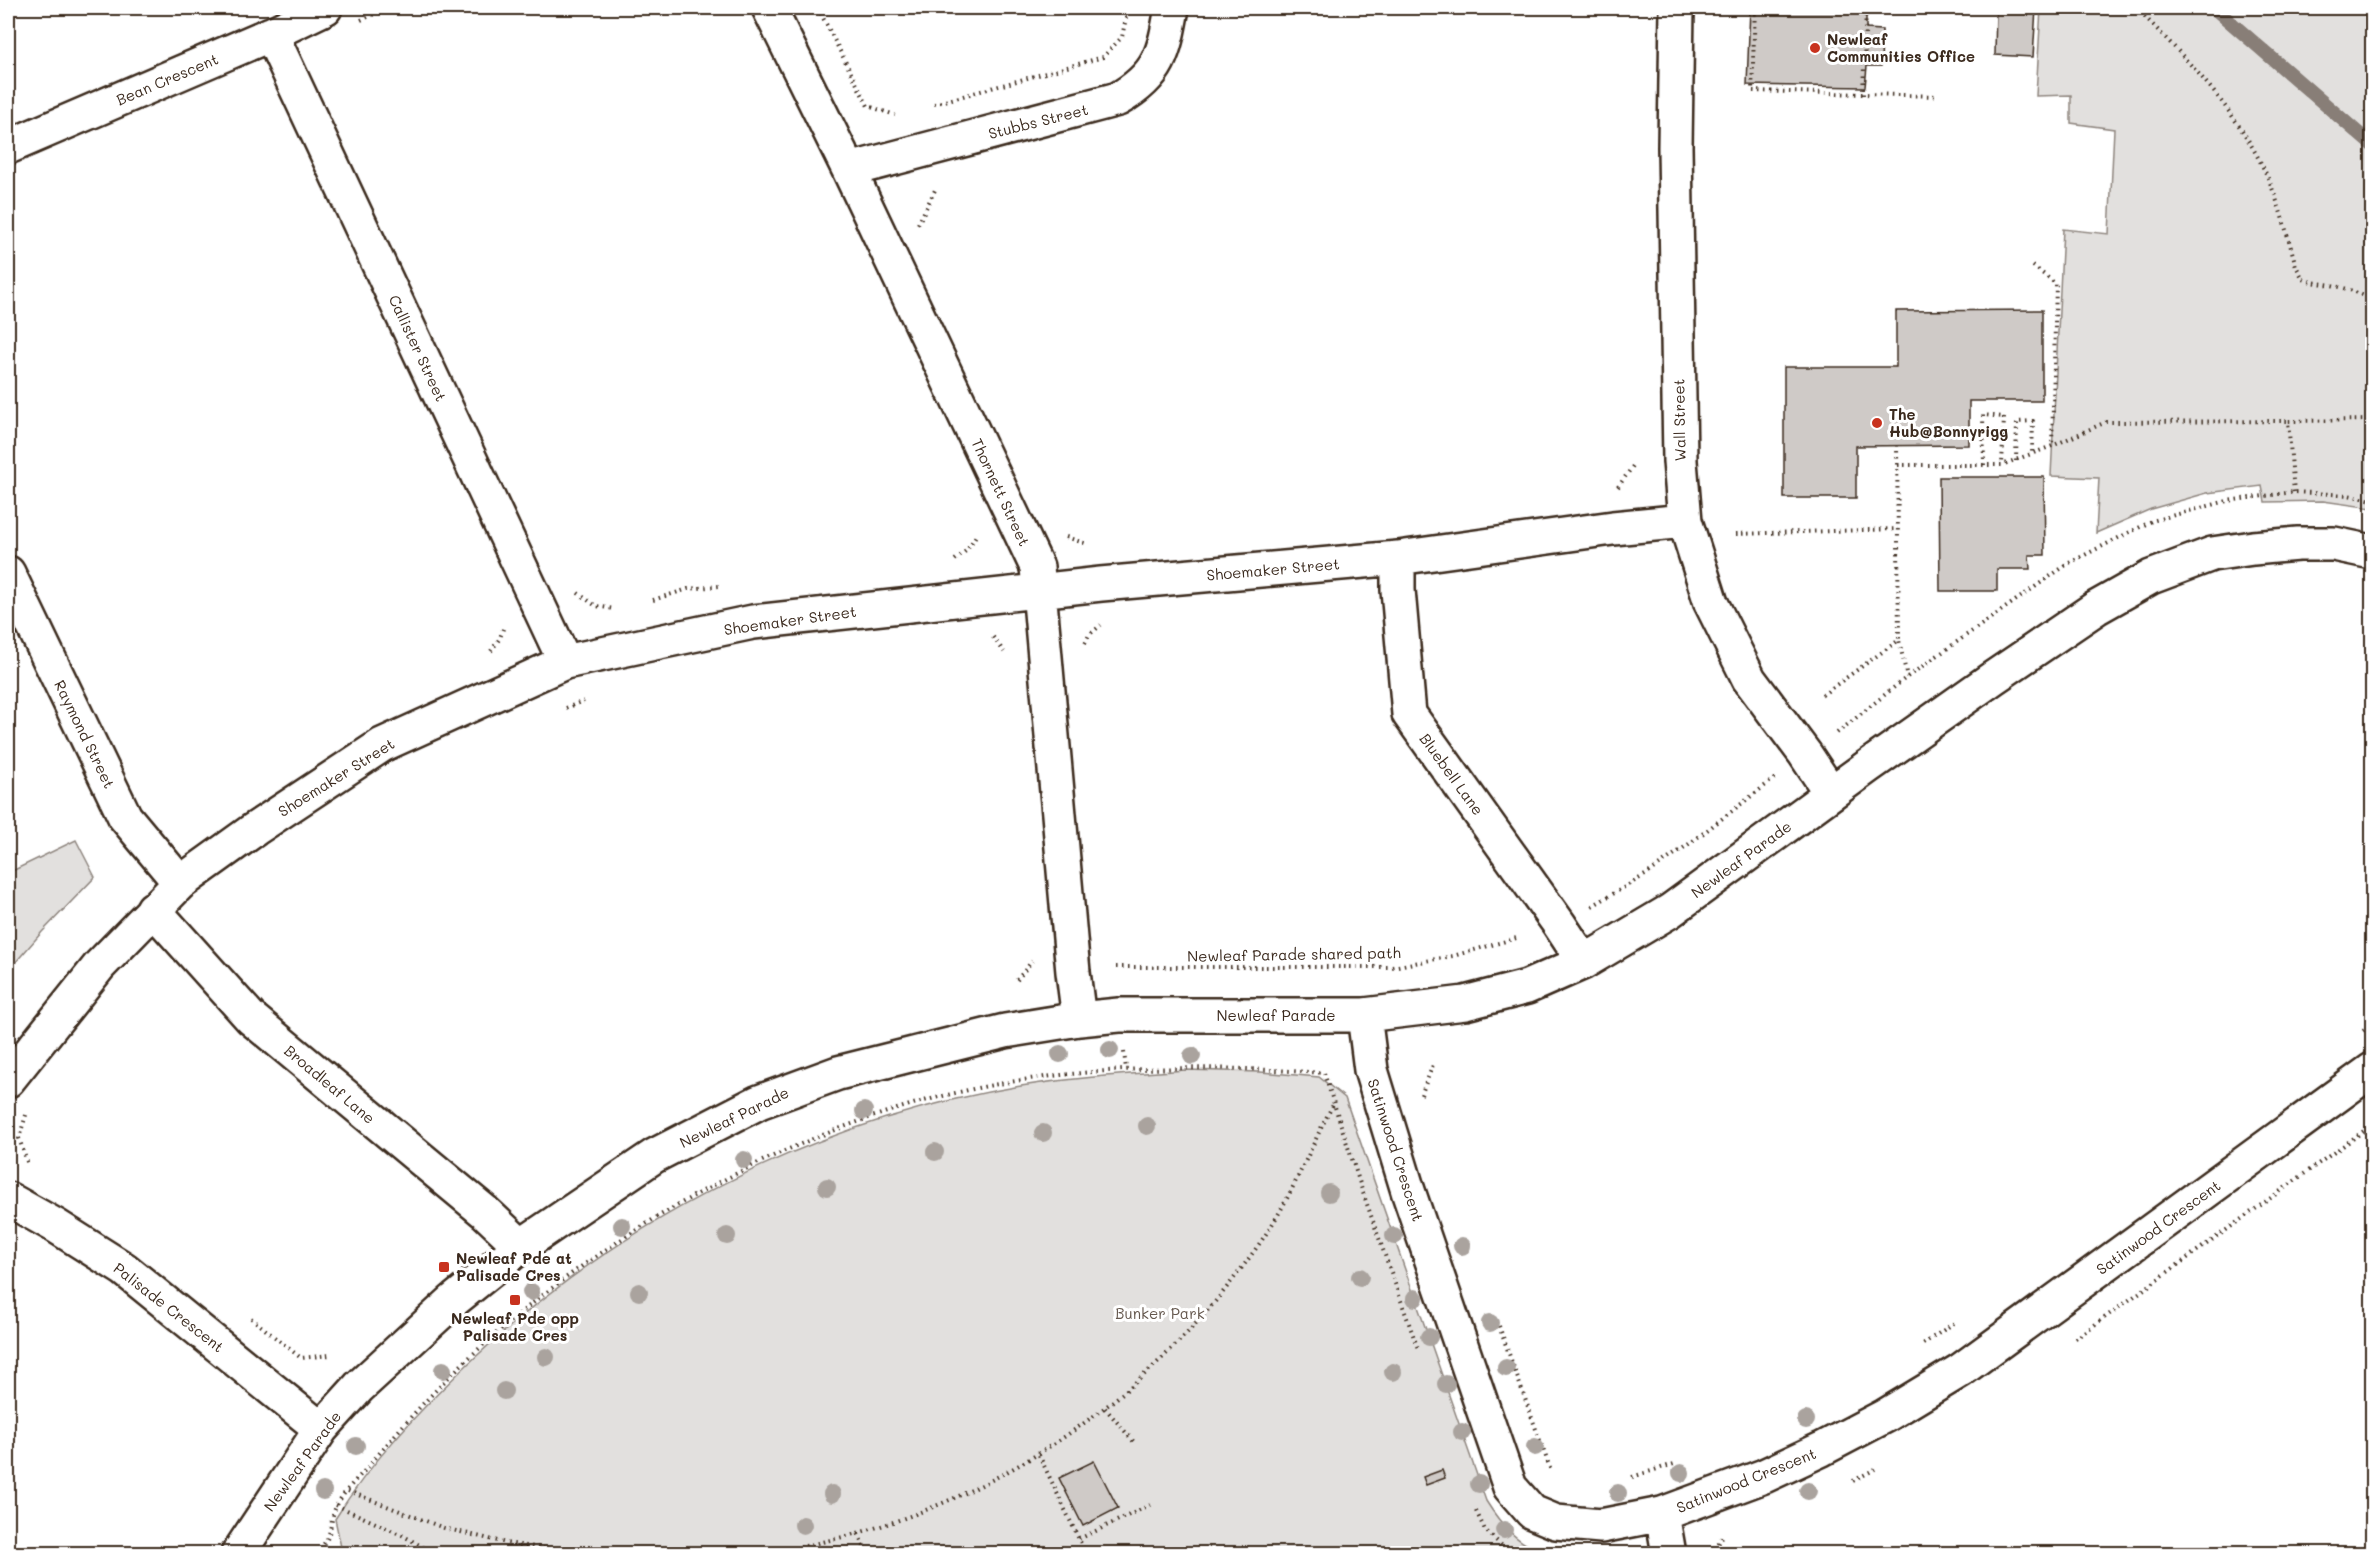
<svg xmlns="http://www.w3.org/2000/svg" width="2380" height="1561" viewBox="0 0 2380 1561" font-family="Mali,sans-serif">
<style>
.green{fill:#e2e0de;stroke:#8e857e;stroke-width:1.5}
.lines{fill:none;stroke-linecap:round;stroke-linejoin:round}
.stream{stroke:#887e77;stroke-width:14}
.building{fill:#cfcac7;stroke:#3b2a1e;stroke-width:1.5}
.minor-casing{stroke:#3b2a1e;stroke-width:38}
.path{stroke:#3b2a1e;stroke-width:4;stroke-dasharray:1.5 4.5;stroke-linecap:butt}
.minor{stroke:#fff;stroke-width:33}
.tree{fill:#aaa39e}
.poi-dot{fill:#c8321e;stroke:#fff;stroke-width:2}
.labels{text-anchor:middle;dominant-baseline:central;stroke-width:6;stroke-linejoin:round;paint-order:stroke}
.poi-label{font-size:15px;font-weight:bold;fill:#3b2a1e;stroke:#fff;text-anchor:start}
.street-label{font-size:15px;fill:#3b2a1e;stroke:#fff}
.park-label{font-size:15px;fill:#65584e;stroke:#fff}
</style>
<rect width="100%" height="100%" fill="#fff"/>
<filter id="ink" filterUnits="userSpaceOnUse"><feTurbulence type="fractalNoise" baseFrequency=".0167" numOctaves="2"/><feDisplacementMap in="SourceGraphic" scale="12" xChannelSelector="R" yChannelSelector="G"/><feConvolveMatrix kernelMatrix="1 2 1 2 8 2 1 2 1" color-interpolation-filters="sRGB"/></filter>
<g filter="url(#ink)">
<path class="green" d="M 2041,8 L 2369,8 L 2372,10 L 2372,508 L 2323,501 L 2265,502 L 2262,486 L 2207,493 L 2151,509 L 2096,533 L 2099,478 L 2051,476 L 2063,229 L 2109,234 L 2114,129 L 2071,123 L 2071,95 L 2036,96 Z
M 76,840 L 95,877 L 42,932 L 8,971 L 8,873 Z
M 1186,1070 L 1260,1072 L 1319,1077 L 1345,1098 L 1486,1501 C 1501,1525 1519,1546 1547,1553 L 342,1552 L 335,1519 C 372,1460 419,1411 469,1363 C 620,1220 815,1120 1021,1086 C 1076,1077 1131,1074 1186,1070 Z"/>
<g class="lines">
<path class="stream" d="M 2214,8 L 2372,145"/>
</g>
<path class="building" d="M 1750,8 L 1866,8 L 1866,29 L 1882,30 L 1881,66 L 1867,66 L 1865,87 L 1747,85 Z
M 1996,8 L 2036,8 L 2033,57 L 1995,55 Z
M 2042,310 L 2042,401 L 1969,401 L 1969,445 L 1856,446 L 1856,498 L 1784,498 L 1784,367 L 1896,367 L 1896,311 Z
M 1939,477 L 2044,477 L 2045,555 L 2029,555 L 2030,569 L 1997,569 L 1997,591 L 1940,591 Z
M 1094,1461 L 1118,1508 L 1083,1526 L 1059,1478 Z
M 1442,1470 L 1445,1478 L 1426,1485 L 1423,1477 Z"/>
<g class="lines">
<defs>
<path id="minor" d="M 769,8 L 849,170 L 1037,567 L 1073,972 L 1079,1019
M 1677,8 L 1675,147 L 1680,461 L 1685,521 L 1711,603 L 1749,679 L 1805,754 L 1831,793
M 271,34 L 565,662
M 8,147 L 271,34 L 325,8
M 849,170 L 1118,99 C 1160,75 1164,53 1172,8
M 1398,558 L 1398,590 L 1409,714 L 1559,924 L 1584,962
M 8,573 L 125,817 L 180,883
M 153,909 L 251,1018 L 485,1212 L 521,1246
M 1364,1015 L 1371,1070 L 1408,1191 L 1510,1487 L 1532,1512 L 1556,1522 L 1601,1526 L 1662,1514 L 1764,1476 L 1822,1449 L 1885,1416 L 1961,1370 L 2372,1070
M 8,1080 L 100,965 L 180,883 L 255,829 L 382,745 L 565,662 L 753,622 L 1101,584 L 1398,558 L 1613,528 L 1685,521
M 8,1199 L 56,1226 L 124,1269 L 321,1429
M 1662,1514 L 1669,1554
M 238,1554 L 321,1429 L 359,1387 L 454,1300 L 521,1246 L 654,1156 L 759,1102 L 838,1073 L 1005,1031 L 1079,1019 L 1119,1015 L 1364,1015 L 1465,1003 L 1527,987 L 1584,962 L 1670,911 L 1867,767 L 1993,678 L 2096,608 L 2151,577 L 2212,554 L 2253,548 L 2298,544 L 2334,544 L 2372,552"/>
</defs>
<use href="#minor" class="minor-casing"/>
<path class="path" d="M 818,8 L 868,106 L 895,115
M 1755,8 L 1752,91 L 1938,96
M 2136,8 C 2186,58 2239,112 2268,178 C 2280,206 2288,237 2296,266 L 2303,279 C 2315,284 2324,283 2336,286 C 2349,289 2361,294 2372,300
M 361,20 L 388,8
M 1863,95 L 1866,8
M 934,104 L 1103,57 L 1122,37 L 1128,8
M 918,224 L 936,188
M 2033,266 L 2056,284 L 2052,446
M 1897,445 L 1899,640
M 2016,461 L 2017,422 L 2033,421 L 2032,454
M 1898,465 L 2002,465 L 2052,446 L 2106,422 L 2288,421
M 1984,465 L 1983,415 L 2004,417 L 2002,465
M 1618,487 L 1635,463
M 2294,492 L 2288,421 L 2372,420
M 1736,534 L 1898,529
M 1066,537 L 1087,544
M 955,560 L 967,550 L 977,534
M 578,593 L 596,606 L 614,609
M 653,600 L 688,589 L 719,586
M 993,637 L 1004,652
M 1085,643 L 1089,635 L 1101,625
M 491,651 L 500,638 L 504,626
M 1822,695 L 1899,640 L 1907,677
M 566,708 L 584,701
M 1837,733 L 1907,677 L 2069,563 L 2152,521 L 2227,501 L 2294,492 L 2348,495 L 2372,500
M 1592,906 L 1647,874 L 1689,844 L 1775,778
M 1116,967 L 1392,967 L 1453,956 L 1520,937
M 1017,980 L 1032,961
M 2363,1031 L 2372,1024
M 1124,1052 L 1126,1069
M 1421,1095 L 1433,1065
M 26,1115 L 19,1138 L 28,1165
M 251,1318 L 301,1358 L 330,1355
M 1499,1326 L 1551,1471
M 2075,1339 L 2372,1125
M 1923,1344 L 1954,1323
M 1105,1408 L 1134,1442
M 1039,1455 L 1086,1554
M 1632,1477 L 1674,1464
M 1853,1481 L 1875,1469
M 348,1491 L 444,1528 L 506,1543 L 583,1554
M 336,1505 L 402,1535 L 435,1554
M 1476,1511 L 1485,1530 L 1511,1554
M 858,1534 L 868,1554
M 1079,1539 L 1150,1505
M 317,1554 C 320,1549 324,1544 327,1539 C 332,1528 331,1515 337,1505 C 344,1491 357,1479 367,1468 C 400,1428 434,1390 472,1355 C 617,1221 820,1112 1016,1081 C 1119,1065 1221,1066 1324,1073 L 1362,1190 L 1418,1349
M 764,1554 C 785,1551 805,1546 826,1541 C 992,1503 1143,1402 1244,1265 C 1258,1246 1273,1225 1284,1204 C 1302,1171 1316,1136 1334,1103
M 1713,1554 L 1724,1533"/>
<use href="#minor" class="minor"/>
</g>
<g class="tree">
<circle cx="1110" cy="1050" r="9"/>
<circle cx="1060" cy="1054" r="9"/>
<circle cx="1192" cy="1056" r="9"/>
<circle cx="864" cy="1111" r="9"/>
<circle cx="1147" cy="1126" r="9"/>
<circle cx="1043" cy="1133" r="9"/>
<circle cx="935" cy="1152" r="9"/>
<circle cx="744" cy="1160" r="9"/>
<circle cx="827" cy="1187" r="9"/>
<circle cx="1329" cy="1193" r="9"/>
<circle cx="622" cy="1226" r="9"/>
<circle cx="727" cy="1236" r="9"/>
<circle cx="1394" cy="1236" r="9"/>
<circle cx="1462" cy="1246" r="9"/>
<circle cx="1360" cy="1277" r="9"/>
<circle cx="531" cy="1292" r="9"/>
<circle cx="639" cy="1292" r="9"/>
<circle cx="1415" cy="1298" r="9"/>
<circle cx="1490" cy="1323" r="9"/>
<circle cx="1429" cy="1337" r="9"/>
<circle cx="546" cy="1357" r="9"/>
<circle cx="1506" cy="1368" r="9"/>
<circle cx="443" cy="1370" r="9"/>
<circle cx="1393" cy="1372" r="9"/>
<circle cx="1446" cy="1384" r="9"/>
<circle cx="504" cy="1391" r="9"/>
<circle cx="1806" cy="1420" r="9"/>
<circle cx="1462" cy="1432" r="9"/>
<circle cx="356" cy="1446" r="9"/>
<circle cx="1535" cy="1447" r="9"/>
<circle cx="1681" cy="1473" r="9"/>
<circle cx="1479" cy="1484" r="9"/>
<circle cx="323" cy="1491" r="9"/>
<circle cx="1808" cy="1491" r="9"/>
<circle cx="1618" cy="1493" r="9"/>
<circle cx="832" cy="1494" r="9"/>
<circle cx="803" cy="1525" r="9"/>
<circle cx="1504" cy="1530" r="9"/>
</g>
</g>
<g class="poi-dot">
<circle cx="1815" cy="48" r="6"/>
<circle cx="1877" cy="423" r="6"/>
<rect x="438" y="1261" width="12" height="12" rx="3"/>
<rect x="509" y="1294" width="12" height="12" rx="3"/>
</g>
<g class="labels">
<g class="poi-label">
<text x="1827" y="39">Newleaf<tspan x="1827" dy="17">Communities Office</tspan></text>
<text x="1889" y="414">The<tspan x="1889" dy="17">Hub@Bonnyrigg</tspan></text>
<text x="456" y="1258">Newleaf Pde at<tspan x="456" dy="17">Palisade Cres</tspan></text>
<text x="515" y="1318" text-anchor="middle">Newleaf Pde opp<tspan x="515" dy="17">Palisade Cres</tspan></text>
</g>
<g class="street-label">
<text transform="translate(167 79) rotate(-23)">Bean Crescent</text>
<text transform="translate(1038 121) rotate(-14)">Stubbs Street</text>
<text transform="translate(418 348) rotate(65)">Callister Street</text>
<text transform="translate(1679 420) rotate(-91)">Wall Street</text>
<text transform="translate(1001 492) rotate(65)">Thornett Street</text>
<text transform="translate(1273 569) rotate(-5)">Shoemaker Street</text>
<text transform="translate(790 620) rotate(-8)">Shoemaker Street</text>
<text transform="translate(85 734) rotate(64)">Raymond Street</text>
<text transform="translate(1452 774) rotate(54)">Bluebell Lane</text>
<text transform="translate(336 777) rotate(-32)">Shoemaker Street</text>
<text transform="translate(1741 859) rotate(-36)">Newleaf Parade</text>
<text transform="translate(1294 954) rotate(-1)">Newleaf Parade shared path</text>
<text x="1276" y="1015">Newleaf Parade</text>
<text transform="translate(330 1084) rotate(40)">Broadleaf Lane</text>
<text transform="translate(734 1117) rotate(-26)">Newleaf Parade</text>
<text transform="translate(1396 1150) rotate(72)">Satinwood Crescent</text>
<text transform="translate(2158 1227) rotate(-36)">Satinwood Crescent</text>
<text transform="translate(169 1307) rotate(38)">Palisade Crescent</text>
<text transform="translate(302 1461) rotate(-54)">Newleaf Parade</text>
<text transform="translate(1746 1480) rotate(-22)">Satinwood Crescent</text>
</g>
<g class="park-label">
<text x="1160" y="1313">Bunker Park</text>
</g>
</g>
<rect width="2380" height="1561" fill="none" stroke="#fff" stroke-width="30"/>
<rect x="15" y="15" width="2350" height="1531" fill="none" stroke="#3b2a1e" stroke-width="2" filter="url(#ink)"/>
</svg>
